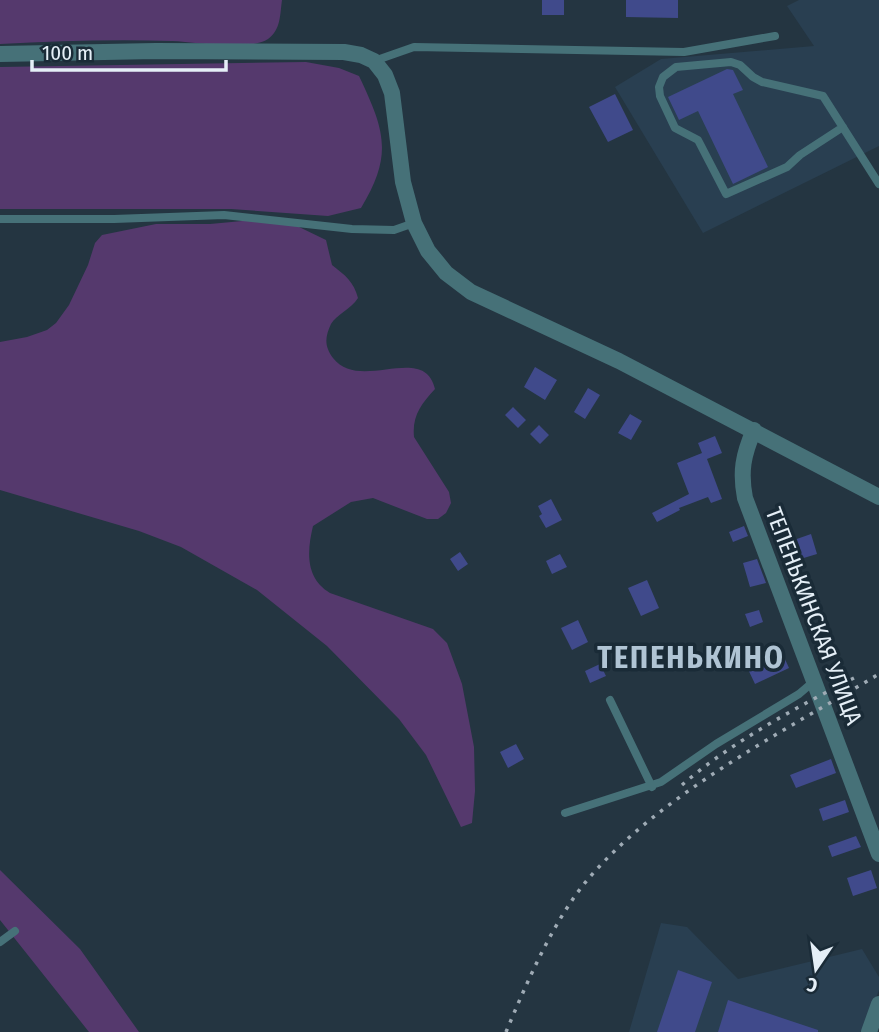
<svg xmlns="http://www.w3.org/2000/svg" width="879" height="1032" viewBox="0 0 879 1032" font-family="'Fira Sans Condensed',sans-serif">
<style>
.built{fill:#293f51}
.green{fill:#55396d}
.building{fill:#404a8b}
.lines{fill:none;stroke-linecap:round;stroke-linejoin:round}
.lane{stroke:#467178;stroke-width:8}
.street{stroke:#467178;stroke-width:16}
.rail{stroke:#9fabb5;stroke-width:3.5;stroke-dasharray:3.5 7;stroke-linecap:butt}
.labels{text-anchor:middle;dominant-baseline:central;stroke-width:7;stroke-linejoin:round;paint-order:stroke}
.street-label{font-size:23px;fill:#e5eff7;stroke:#1a2b37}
.district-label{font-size:30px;font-weight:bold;letter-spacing:2px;fill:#b0c4d4;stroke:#1a2b37}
</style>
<rect width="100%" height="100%" fill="#243541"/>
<path class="built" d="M 799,0 L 879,0 L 879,146 L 703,233 L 615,87 L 661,59 L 814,46 L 787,6 Z
M 661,923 L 687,927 L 738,979 L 862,949 L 879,977 L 879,990 L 863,1032 L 629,1032 Z"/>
<path class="green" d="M 0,0 L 282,0 C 280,14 281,30 268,39 C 247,52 197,42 172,41 C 115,39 57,41 0,44 Z
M 306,62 L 339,68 L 359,76 C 384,129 394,154 361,208 L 328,216 L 231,209 L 0,209 L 0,67 Z
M 253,220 L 297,226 L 326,240 L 332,265 C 345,275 354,282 358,298 C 351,309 336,315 331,324 C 325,337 324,346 333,358 C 360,393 424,342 435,389 C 421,404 412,416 414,437 L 449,492 L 451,503 L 446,513 L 438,519 L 427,519 L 373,498 L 351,502 L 313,526 C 307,551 305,578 330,593 L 433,629 L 447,643 L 462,684 L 474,747 L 475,791 L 472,823 L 461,827 L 426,755 L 399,719 L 327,646 L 257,590 L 181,547 L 139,531 L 0,490 L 0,342 L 27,337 L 47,330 L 56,323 L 69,305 L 88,265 L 95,243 L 102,235 L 156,224 L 210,224 Z
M 0,870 L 80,949 L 139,1032 L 89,1032 L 0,920 Z"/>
<path class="building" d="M 542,0 L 564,0 L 564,15 L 542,15 Z
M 626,0 L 678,0 L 678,18 L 626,17 Z
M 727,69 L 733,70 L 743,90 L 733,94 L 768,167 L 733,184 L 698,111 L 679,120 L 668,97 Z
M 615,94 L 633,130 L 608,142 L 589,107 Z
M 535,367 L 557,380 L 545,400 L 524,387 Z
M 588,388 L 600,395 L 585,419 L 574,412 Z
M 513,407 L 526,420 L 518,428 L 505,415 Z
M 630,414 L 642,421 L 631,440 L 618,433 Z
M 539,425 L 549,435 L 540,444 L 530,434 Z
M 715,436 L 722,453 L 707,459 L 722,499 L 711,503 L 708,497 L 679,508 L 680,510 L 657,522 L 652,513 L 689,494 L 677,463 L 702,453 L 698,443 Z
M 551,499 L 562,520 L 546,528 L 539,516 L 542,514 L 538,506 Z
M 744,526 L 748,536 L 733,542 L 729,532 Z
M 811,534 L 817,554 L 797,560 L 791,541 Z
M 460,552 L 468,564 L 458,571 L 450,559 Z
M 560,554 L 567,567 L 552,574 L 546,561 Z
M 757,559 L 766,583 L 750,587 L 743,563 Z
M 647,580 L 659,608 L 641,616 L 628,588 Z
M 759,610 L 763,622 L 750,627 L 745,614 Z
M 578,620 L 588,642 L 572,650 L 561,628 Z
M 780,648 L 789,668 L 755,684 L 746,665 Z
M 600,664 L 606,676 L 590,683 L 585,671 Z
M 516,744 L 524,759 L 508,768 L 500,752 Z
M 831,759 L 836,773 L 796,788 L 790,775 Z
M 845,800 L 849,812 L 823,821 L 819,809 Z
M 856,836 L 861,847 L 832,857 L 828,846 Z
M 871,870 L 877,888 L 853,896 L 847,878 Z
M 678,970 L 712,982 L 695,1032 L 657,1032 Z
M 728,1000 L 818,1030 L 818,1032 L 718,1032 Z"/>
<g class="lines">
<path class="lane" d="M 374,61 L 414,47 L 684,52 L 775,36
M 843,127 L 800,155 L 787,167 L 726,194 L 698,140 L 675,128 L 660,96 L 659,87 L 663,77 L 676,67 L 731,62 L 740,65 L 753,77 L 762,82 L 823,96 L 879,184
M 0,219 L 114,219 L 224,215 L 352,229 L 394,230 L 414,223
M 610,700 L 652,787
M 565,813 L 661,782 L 716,744 L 799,694 L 813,682
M 0,942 L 15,931"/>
<path class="street" d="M 0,54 L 156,51 L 344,52 L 361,55 L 374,61 L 385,75 L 392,93 L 403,182 L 414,223 L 428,251 L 446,273 L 471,292 L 619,361 L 879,497
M 754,430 C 743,455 740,472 745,498 L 879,854
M 869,1032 L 879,1004"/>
<path class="rail" d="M 682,785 C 730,743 797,707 854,678
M 506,1032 C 527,982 554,919 589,878 C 661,794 784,731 879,674"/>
</g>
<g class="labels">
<g class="street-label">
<text transform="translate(814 616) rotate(69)">ТЕПЕНЬКИНСКАЯ УЛИЦА</text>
</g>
<g class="district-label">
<text x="691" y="658">ТЕПЕНЬКИНО</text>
</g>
</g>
<g transform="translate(816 969) rotate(193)" stroke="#1a2b37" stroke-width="5" paint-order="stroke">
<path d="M0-5L12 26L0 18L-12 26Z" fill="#e5eff7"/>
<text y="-10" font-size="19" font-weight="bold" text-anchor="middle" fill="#e5eff7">С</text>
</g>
<path d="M32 60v10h194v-10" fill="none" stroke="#e5eff7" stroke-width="3.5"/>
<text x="42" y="60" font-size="21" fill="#e5eff7" stroke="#1a2b37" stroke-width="5" paint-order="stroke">100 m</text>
</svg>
